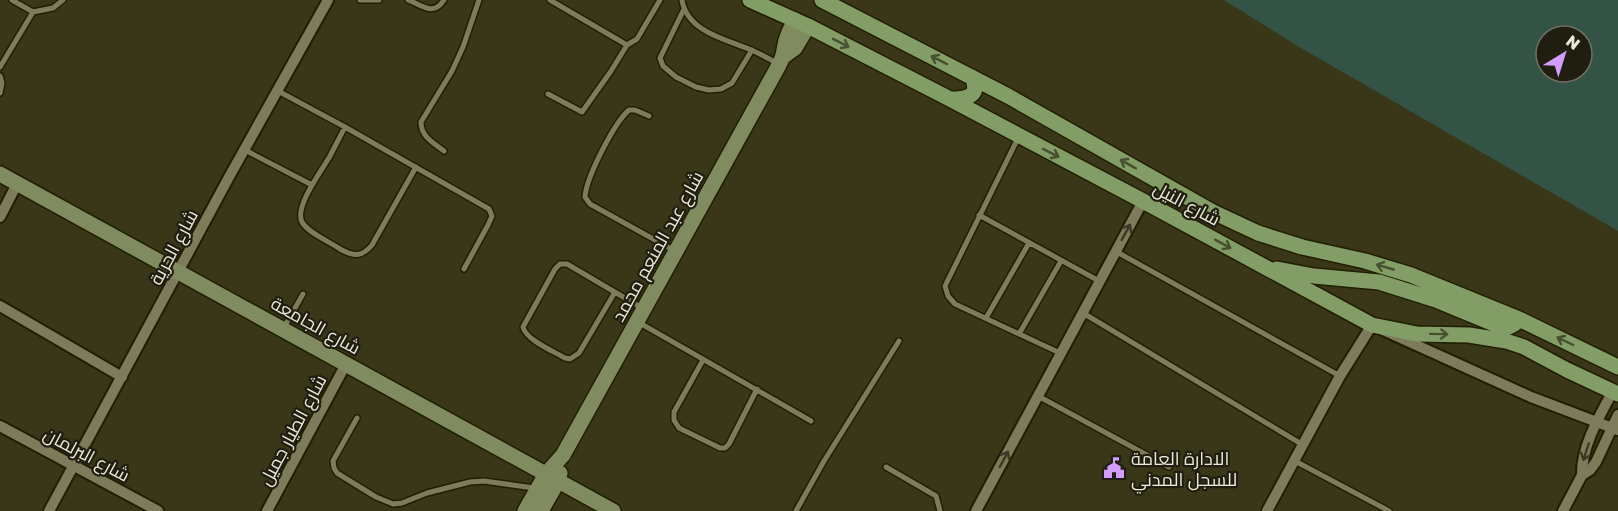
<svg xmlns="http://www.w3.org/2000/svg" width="1618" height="511" viewBox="0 0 1618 511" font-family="'Golos Text',Cairo,sans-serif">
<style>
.water{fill:#325345;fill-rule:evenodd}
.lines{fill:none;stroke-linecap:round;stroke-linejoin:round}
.lane-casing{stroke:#211e01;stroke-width:8}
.street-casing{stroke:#211e01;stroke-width:14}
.secondary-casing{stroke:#211e01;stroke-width:18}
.primary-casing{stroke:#211e01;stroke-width:18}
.lane{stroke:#7e7b5a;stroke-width:5}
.street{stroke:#7e7b5a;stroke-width:10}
.secondary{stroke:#808c60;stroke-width:15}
.primary{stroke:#839d66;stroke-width:15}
.oneway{stroke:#475132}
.oneway2{stroke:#3c3a26}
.labels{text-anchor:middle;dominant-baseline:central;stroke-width:4.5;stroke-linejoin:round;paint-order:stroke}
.street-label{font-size:18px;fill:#ebead8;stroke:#1f1e10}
.poi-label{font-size:18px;fill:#ebead8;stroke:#1f1e10;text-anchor:start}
</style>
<rect width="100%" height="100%" fill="#393718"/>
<path class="water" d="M 1224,0 L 1618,0 L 1618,231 L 1301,48 ZM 1546,36 L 1582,36 L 1582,72 L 1546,72 Z"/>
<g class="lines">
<defs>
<path id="lane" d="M 12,0 L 33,12
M 360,0 L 379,0
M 408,0 C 422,5 433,17 444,0
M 550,0 L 627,45
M 682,0 C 687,31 724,39 749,49 C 759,53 769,59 779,64
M 684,9 L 660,58 L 663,66 L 676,77 L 696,87 L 709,90 L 721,89 L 732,83 L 752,50
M 0,67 L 33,12 L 53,8 L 63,0
M 0,76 L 2,83 L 0,93
M 278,91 L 345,127 L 489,209 L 492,216 L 488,225 L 464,269
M 548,94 L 582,112 L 611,71 L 627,45 L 637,39 L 660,0
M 649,116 L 635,110 L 629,110 C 614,123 586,178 585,197 L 590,204 L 675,251
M 345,127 C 340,137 335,146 330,156 C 322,170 294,207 302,222 C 308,233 330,242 340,249 C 354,257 362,257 372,245 L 416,167
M 1018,138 L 945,286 L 948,296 L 955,304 L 1060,353
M 245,150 L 312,185
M 444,151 C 434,143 421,137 421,122 L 452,71 L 463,47 L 479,0
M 979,215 L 1099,281
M 1117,252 L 1340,376
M 615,292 L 579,353 L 570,359 L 565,358 C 553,351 526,340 523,327 L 555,269 L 560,264 L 567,264 L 642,308
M 1083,313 L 1303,445
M 986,318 L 1029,243
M 638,322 L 811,421
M 283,329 L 303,294
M 1019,334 L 1061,261
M 703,360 L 674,412 L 674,420 L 679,428 L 720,448 L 725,448 L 729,444 L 757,389
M 1038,396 L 1169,467
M 357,418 L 333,461 L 334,468 L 337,473 L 376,497 L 393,504 L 402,503 L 427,493 L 470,482 L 484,481 L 534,488
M 1295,461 L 1389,511
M 886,467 L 936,496 L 940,511
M 796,511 L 824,461 L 899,341"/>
<path id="street" d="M 0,217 L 17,184
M 0,306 L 122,377
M 0,426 L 158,511
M 1582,475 C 1581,447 1600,415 1613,391
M 49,511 L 229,177 L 328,0
M 267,511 L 346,364
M 976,511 L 1143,201
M 1267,511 L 1340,376 L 1372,325 L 1531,397 L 1618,430
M 1563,511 L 1582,475 L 1590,470 L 1596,462 L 1618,415"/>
<path id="secondary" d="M 784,56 L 795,48 L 808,26
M 0,174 L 613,511
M 525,511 L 546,474 L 563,455 L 779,65 C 784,56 783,54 785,45 C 786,36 791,28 795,20
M 541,511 L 558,481 L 560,473"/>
<path id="primary" d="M 750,0 L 808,26 L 950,99 L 1143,201 L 1372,325 L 1417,334 L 1469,335 L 1506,341 L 1524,347 L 1567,370 L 1618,394
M 822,0 L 1008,96 L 1213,212 L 1258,233 L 1302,247 L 1365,261 L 1411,275 L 1519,319 L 1618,367
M 950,99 C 966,99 981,97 972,77
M 1277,269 L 1314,276 L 1379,282 L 1436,300 L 1504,328 C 1511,327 1515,325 1519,319"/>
</defs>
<use href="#lane" class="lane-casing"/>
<use href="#street" class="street-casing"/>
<use href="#secondary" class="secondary-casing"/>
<use href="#primary" class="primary-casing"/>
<use href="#lane" class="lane"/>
<use href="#street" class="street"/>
<use href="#secondary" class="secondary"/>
<use href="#primary" class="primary"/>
</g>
<defs><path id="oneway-shaft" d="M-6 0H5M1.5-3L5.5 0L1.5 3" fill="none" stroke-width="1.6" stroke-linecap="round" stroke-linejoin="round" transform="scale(1.5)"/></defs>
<g class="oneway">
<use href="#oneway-shaft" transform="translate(841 43) rotate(27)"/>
<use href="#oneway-shaft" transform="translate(939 60) rotate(-153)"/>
<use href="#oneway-shaft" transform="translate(1051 153) rotate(27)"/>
<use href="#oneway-shaft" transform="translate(1128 164) rotate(-151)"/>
<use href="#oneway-shaft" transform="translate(1223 244) rotate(29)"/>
<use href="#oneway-shaft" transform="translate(1385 267) rotate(-164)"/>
<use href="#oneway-shaft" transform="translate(1439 334) rotate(1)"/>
<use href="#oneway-shaft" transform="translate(1565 341) rotate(-154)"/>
</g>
<g class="oneway2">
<use href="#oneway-shaft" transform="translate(1126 232) rotate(-61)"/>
<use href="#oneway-shaft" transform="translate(1586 452) rotate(108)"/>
<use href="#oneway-shaft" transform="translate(1004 459) rotate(-62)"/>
</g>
<defs>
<symbol id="civic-bare" viewBox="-9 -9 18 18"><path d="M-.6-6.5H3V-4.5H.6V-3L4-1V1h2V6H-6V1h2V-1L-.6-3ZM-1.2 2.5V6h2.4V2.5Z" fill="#d29dfd" stroke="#1f1e10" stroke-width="2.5" paint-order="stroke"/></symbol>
</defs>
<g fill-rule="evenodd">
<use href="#civic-bare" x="1099" y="453" width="30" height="30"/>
</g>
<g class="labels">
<g class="street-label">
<text transform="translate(1187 203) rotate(28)">شارع النيل</text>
<text transform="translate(657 246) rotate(-61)">شارع عبد المنعم محمد</text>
<text transform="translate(173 247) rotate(-62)">شارع الحرية</text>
<text transform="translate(316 325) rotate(29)">شارع الجامعة</text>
<text transform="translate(292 430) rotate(-62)">شارع الطيار جميل</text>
<text transform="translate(87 454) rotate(28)">شارع البرلمان</text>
</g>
<g class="poi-label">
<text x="1131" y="458">الادارة العامة<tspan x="1131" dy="21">للسجل المدني</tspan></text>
</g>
</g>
<g transform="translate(1564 54) rotate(38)"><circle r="28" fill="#1f1e10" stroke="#717060" stroke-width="1.5"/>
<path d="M0-4.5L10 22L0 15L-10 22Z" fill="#d29dfd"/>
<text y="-9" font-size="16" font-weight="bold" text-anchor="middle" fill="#ebead8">N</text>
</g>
</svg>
